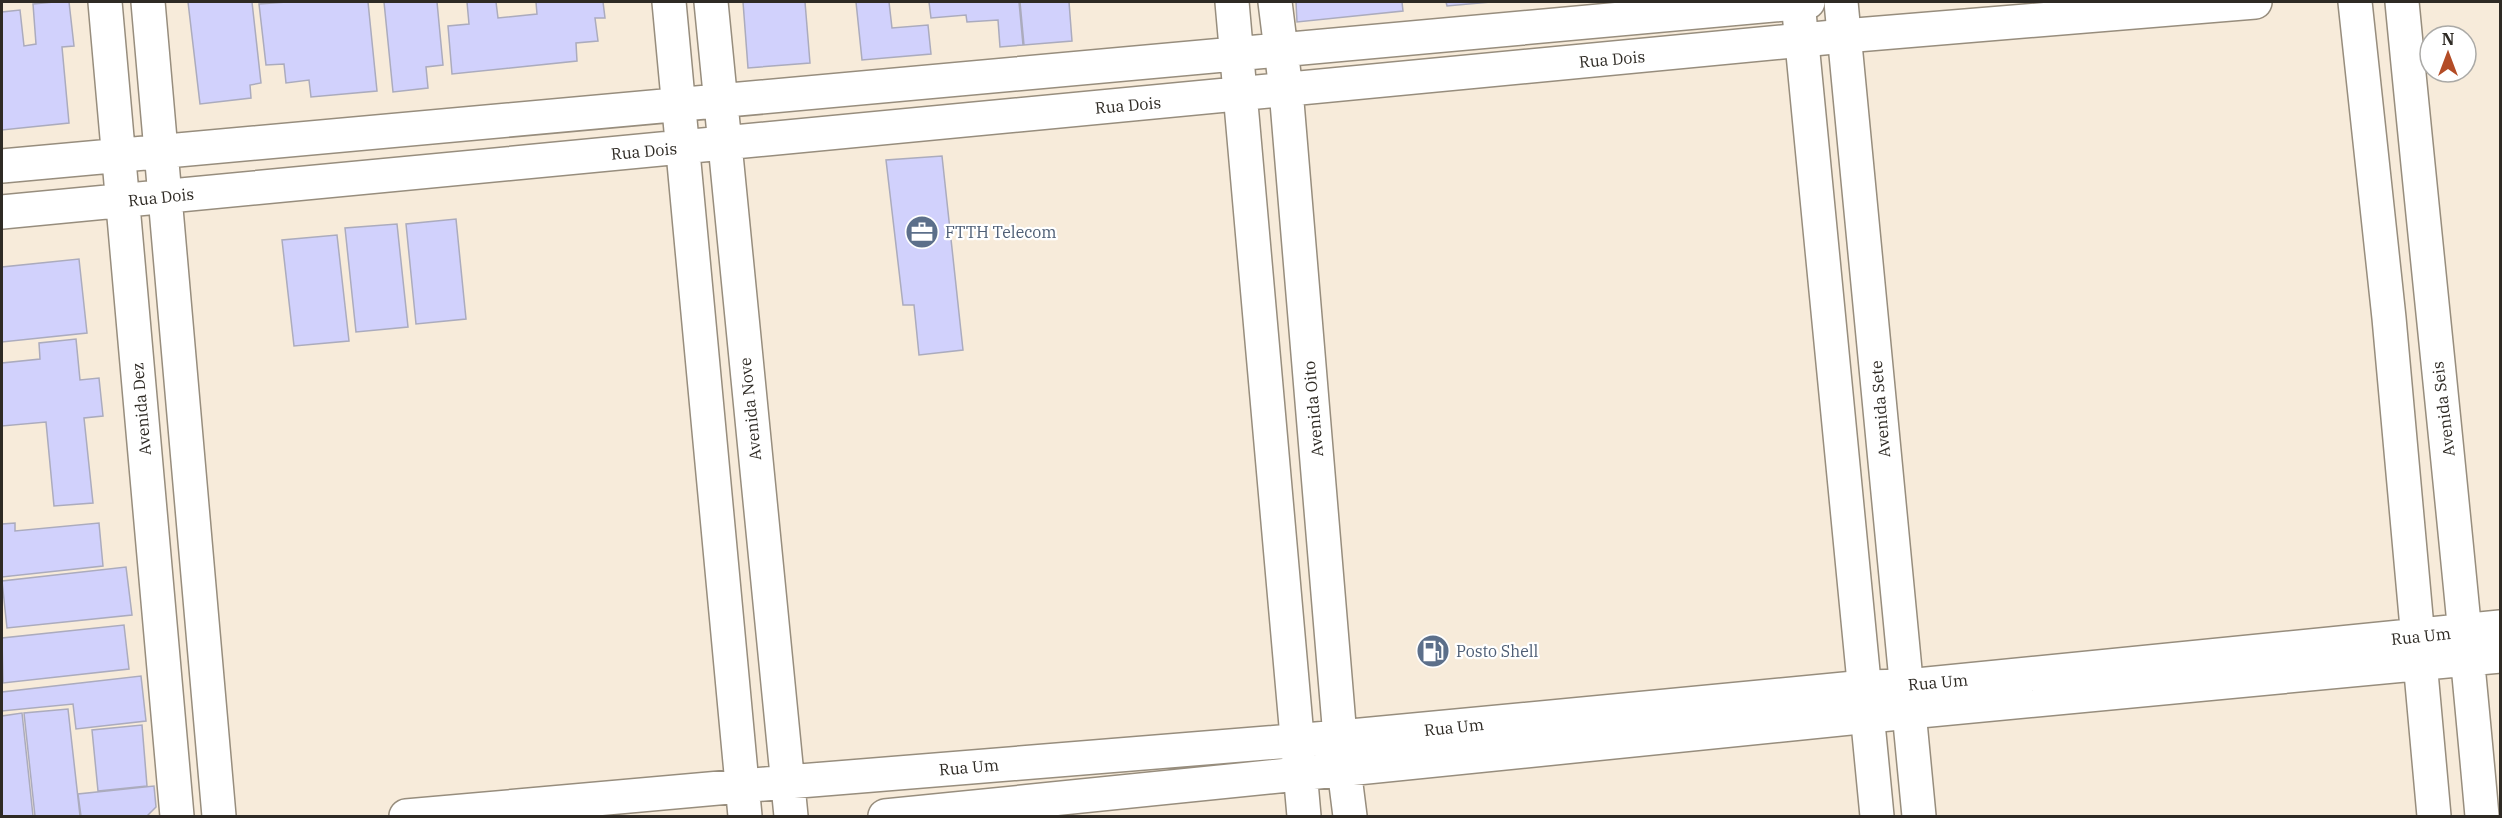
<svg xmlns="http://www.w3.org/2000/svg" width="2502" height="818" viewBox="0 0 2502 818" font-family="'IBM Plex Serif',serif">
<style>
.building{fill:#d1d1fc;stroke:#ababbd;stroke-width:1.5}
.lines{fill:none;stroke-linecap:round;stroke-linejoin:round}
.minor-casing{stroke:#978d7d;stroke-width:36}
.tertiary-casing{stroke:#978d7d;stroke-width:36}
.minor{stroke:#fff;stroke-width:33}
.tertiary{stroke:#fff;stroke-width:33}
.labels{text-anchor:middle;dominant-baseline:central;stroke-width:4.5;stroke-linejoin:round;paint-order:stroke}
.street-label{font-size:16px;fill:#2e2a24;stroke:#fff}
.service-label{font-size:16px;fill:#4e5e75;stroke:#fff;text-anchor:start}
</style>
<rect width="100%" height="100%" fill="#f7ebda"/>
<path class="building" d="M 54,2 L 69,2 L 74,46 L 62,47 L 69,123 L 2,130 L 2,12 L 20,10 L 24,46 L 36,44 L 33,4 Z
M 188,2 L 252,2 L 261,83 L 250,85 L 251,98 L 200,104 Z
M 287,2 L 368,2 L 377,91 L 311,97 L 309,80 L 286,83 L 284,64 L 266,65 L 259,4 Z
M 384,2 L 437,2 L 443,65 L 426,67 L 428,88 L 393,92 Z
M 467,2 L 496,2 L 498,18 L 537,14 L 536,2 L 603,2 L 605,18 L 595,18 L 598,41 L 576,43 L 577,61 L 452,74 L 448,26 L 469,24 Z
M 743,2 L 805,2 L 810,63 L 748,68 Z
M 856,2 L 889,2 L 892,28 L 928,25 L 931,54 L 862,60 Z
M 929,2 L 1019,2 L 1023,45 L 1000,47 L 998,20 L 967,22 L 966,15 L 931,18 Z
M 1020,2 L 1069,2 L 1072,41 L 1024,45 Z
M 1296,2 L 1402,2 L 1403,11 L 1297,22 Z
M 1446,2 L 1491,2 L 1447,6 Z
M 942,156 L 963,350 L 919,355 L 914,305 L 903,305 L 886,160 Z
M 456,219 L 466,319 L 416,324 L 406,224 Z
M 397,224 L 408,327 L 356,332 L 345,228 Z
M 337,235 L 349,341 L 294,346 L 282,240 Z
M 79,259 L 87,333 L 2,342 L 2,267 Z
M 76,339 L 80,380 L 99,378 L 103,416 L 84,418 L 93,503 L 54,506 L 46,422 L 2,426 L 2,363 L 40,359 L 39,343 Z
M 15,523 L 15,531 L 99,523 L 103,566 L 2,577 L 2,524 Z
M 126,567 L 132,615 L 7,628 L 2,581 Z
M 124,625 L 129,669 L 3,683 L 2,638 Z
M 141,676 L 146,721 L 76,729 L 73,704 L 2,711 L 2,692 Z
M 68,709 L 80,816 L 35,816 L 24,713 Z
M 22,713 L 33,816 L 2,816 L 2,716 Z
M 142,725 L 147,786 L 98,791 L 92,730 Z
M 154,786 L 156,807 L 147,816 L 81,816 L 78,794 Z"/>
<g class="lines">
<defs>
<path id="minor" d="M 105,2 L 177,816
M 148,2 L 219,816
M 669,2 L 745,816
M 711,2 L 791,816
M 1232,2 L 1304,816
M 1275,2 L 1286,90 L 1340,737 L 1350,816
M 2355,2 L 2389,318 L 2434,816
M 2402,2 C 2428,273 2458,545 2482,816
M 2,166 L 1808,2
M 2,212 L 1844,36 L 2255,2
M 406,816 L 787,782 L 1340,737 L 1865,687 L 1907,686 L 2500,627
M 885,816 L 1909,712 L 2500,656"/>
<path id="tertiary" d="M 1798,2 L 1877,816
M 1841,2 L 1919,816"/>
</defs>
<use href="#minor" class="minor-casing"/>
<use href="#tertiary" class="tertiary-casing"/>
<use href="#minor" class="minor"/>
<use href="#tertiary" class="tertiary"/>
</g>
<defs>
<symbol id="office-disc" viewBox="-11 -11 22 22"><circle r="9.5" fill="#5c6f8a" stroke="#fff"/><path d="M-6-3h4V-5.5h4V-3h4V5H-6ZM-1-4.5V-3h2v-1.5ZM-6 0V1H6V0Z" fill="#fff"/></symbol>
<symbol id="fuel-disc" viewBox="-11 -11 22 22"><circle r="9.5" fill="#5c6f8a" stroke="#fff"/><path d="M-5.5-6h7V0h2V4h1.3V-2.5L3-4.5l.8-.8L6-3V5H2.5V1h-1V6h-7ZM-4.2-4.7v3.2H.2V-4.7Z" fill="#fff"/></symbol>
</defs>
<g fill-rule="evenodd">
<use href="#office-disc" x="903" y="213" width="38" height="38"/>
<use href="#fuel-disc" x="1414" y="632" width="38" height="38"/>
</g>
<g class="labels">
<g class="street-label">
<text transform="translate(1612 59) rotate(-5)">Rua Dois</text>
<text transform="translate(1128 105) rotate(-5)">Rua Dois</text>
<text transform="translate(644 151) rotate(-5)">Rua Dois</text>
<text transform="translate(161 197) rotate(-6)">Rua Dois</text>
<text transform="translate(141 409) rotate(-95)">Avenida Dez</text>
<text transform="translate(750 409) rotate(-96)">Avenida Nove</text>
<text transform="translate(1313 409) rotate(-95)">Avenida Oito</text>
<text transform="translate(1880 409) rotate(-95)">Avenida Sete</text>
<text transform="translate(2443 409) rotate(-97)">Avenida Seis</text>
<text transform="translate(2421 636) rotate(-6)">Rua Um</text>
<text transform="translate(1938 682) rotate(-5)">Rua Um</text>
<text transform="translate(1454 727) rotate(-6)">Rua Um</text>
<text transform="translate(969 767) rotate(-5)">Rua Um</text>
</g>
<g class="service-label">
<text x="945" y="232">FTTH Telecom</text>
<text x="1456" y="651">Posto Shell</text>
</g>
</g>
<rect width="2502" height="818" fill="none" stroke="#2e2a24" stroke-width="6"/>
<g transform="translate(2448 54)"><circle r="28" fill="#ffffff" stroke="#abaaa7" stroke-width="1.5"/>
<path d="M0-4.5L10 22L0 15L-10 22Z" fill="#b34c26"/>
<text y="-9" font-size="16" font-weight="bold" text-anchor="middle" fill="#2e2a24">N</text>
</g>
</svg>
